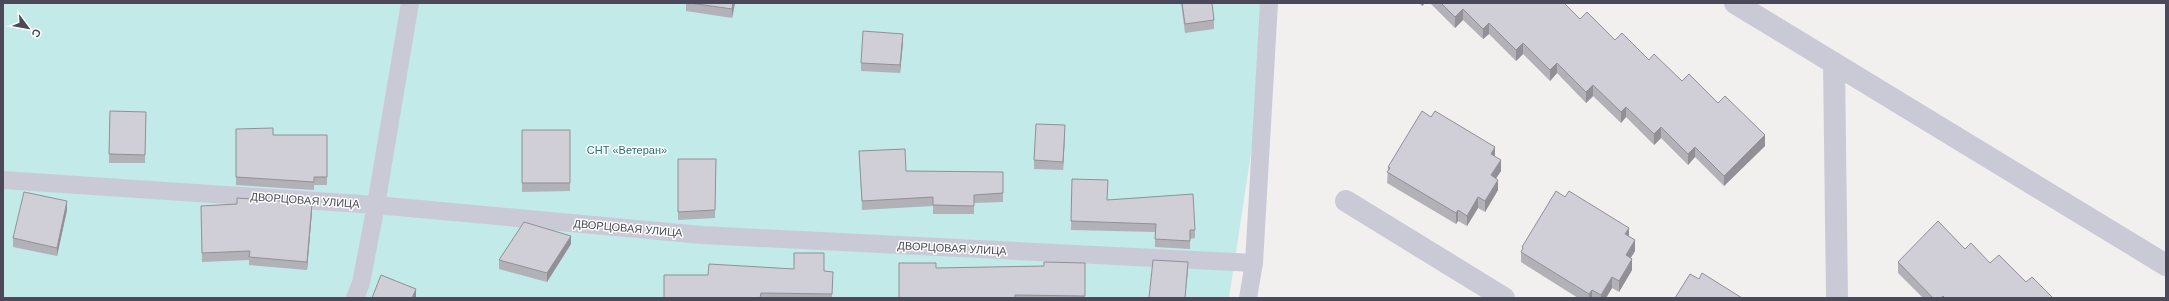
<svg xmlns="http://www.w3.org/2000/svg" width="2169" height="301" viewBox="0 0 2169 301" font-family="Helvetica,sans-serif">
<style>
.green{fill:#c2eae8}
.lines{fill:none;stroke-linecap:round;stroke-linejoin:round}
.service{stroke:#cacad7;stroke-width:18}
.minor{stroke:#cacad7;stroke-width:22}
.wall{fill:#b3b1b8}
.shaded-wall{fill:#929096}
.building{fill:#d0ced6;stroke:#929096}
.labels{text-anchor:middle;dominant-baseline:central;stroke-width:3;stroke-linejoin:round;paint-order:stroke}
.park-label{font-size:11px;fill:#216f74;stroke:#fff}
.street-label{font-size:11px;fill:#4a495a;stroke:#fff}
</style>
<rect width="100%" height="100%" fill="#f1f0ef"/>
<path class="green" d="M 3,3 L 1274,3 L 1229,298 L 3,298 Z"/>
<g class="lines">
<path class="service" d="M 3,180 L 376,205 L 702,235 L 1254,263
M 355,298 L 361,283 L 376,205 L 410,3
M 1248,298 L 1254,263 L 1269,3"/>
<path class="minor" d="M 1735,3 L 2166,265
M 1834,63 L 1837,298
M 1346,201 L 1504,298"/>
</g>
<path class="wall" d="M 686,3 L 735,3 L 732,18 L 686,11 Z
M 1059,3 L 1092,3 L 1092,4 Z
M 1181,3 L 1212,3 L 1214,20 L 1214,29 L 1185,33 Z
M 1419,3 L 1425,3 L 1422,6 Z
M 1430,3 L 1564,3 L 1580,19 L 1649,60 L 1682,81 L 1718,103 L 1765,146 L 1724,186 L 1695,157 L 1688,165 L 1661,138 L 1654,145 L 1626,117 L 1621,123 L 1593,96 L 1586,103 L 1557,73 L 1550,81 L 1523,54 L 1516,61 L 1489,34 L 1483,39 L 1463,20 L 1455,28 Z
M 903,42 L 900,73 L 861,71 L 861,63 Z
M 110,111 L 146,112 L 145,163 L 109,163 Z
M 236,129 L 273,135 L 327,135 L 327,185 L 314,185 L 314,190 L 236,185 Z
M 522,130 L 570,130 L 570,191 L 522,192 Z
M 1065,134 L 1063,170 L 1034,169 L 1034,160 Z
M 859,151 L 906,171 L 1003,172 L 1003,202 L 974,203 L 974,214 L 933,214 L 933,206 L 862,210 Z
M 1495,156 L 1501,171 L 1496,178 L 1498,190 L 1485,212 L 1478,208 L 1467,226 L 1458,221 L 1456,224 L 1387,183 L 1388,167 Z
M 678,159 L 716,159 L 715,218 L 678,220 Z
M 1072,179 L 1108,200 L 1195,230 L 1195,238 L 1190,239 L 1190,249 L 1155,247 L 1155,232 L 1071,230 Z
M 1565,197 L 1629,236 L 1635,251 L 1630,258 L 1632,270 L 1619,292 L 1612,288 L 1606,298 L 1578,298 L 1521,262 L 1521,252 L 1522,250 L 1522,247 Z
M 201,206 L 312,211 L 307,270 L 249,265 L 249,260 L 202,262 Z
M 67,210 L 57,256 L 13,247 L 13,238 Z
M 571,244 L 547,282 L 499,269 L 499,260 Z
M 1965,249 L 2026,282 L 2053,298 L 1923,298 L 1898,273 L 1898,262 Z
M 1085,263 L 1085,298 L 899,298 L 936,268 L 1044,266 Z
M 824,271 L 833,280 L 832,298 L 664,298 L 708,275 Z"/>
<path class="shaded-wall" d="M 733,3 L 735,3 L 732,18 L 732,9 Z
M 1422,3 L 1425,3 L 1422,6 Z
M 1463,9 L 1463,20 L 1455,28 L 1455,17 Z
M 1489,23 L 1489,34 L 1483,39 L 1483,29 Z
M 903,34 L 903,42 L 900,73 L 900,65 Z
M 1523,43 L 1523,54 L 1516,61 L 1516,50 Z
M 1557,63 L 1557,73 L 1550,81 L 1550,70 Z
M 1593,85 L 1593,96 L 1586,103 L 1586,92 Z
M 1626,107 L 1626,117 L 1621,123 L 1621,112 Z
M 1065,125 L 1065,134 L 1063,170 L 1063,162 Z
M 1661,127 L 1661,138 L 1654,145 L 1654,134 Z
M 1765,135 L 1765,146 L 1724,186 L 1724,176 Z
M 1495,147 L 1495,158 L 1491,154 Z
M 1695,147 L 1695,157 L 1688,165 L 1688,154 Z
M 1501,160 L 1501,171 L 1491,186 L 1491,175 Z
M 1498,180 L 1498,190 L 1485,212 L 1485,201 Z
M 1478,197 L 1478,208 L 1467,226 L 1467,216 Z
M 67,201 L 67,210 L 57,256 L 57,248 Z
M 312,203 L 312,211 L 307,270 L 307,262 Z
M 1458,210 L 1458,221 L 1456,224 L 1456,213 Z
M 1629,228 L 1629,239 L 1625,234 Z
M 571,236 L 571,244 L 547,282 L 547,273 Z
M 1635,240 L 1635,251 L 1626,266 L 1626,255 Z
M 1632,259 L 1632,270 L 1619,292 L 1619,281 Z
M 1188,262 L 1188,270 L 1185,298 Z
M 1612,277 L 1612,288 L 1606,298 L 1601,298 L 1601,295 Z
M 416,289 L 416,298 L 412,298 Z
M 1592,290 L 1592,298 L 1589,298 L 1589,294 Z"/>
<path class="building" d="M 690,3 L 733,3 L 732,9 Z
M 1182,3 L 1212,3 L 1214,20 L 1185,24 Z
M 1441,3 L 1564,3 L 1580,19 L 1587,12 L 1615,40 L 1622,33 L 1649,60 L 1654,54 L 1682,81 L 1689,74 L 1718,103 L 1725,96 L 1765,135 L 1724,176 L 1695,147 L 1688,154 L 1661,127 L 1654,134 L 1626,107 L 1621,112 L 1593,85 L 1586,92 L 1557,63 L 1550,70 L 1523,43 L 1516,50 L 1489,23 L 1483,29 L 1463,9 L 1455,17 Z
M 863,31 L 903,34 L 900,65 L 861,63 Z
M 110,111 L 146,112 L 145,155 L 109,154 Z
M 1422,111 L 1431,117 L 1435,111 L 1495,147 L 1491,154 L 1501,160 L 1491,175 L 1498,180 L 1485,201 L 1478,197 L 1467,216 L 1458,210 L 1456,213 L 1387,172 L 1390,168 L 1388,167 Z
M 1036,124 L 1065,125 L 1063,162 L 1034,160 Z
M 273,128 L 273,135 L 327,135 L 327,177 L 314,177 L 314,182 L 236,177 L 236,129 Z
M 522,130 L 570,130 L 570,183 L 522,183 Z
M 905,149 L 906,171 L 1003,172 L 1003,193 L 974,195 L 974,206 L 933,205 L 933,197 L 862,201 L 859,151 Z
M 678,159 L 716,159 L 715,210 L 678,212 Z
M 1072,179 L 1108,180 L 1107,200 L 1193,194 L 1195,230 L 1190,230 L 1190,241 L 1155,239 L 1156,224 L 1071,221 Z
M 1556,191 L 1565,197 L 1569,191 L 1629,228 L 1625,234 L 1635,240 L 1626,255 L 1632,259 L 1619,281 L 1612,277 L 1601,295 L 1592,290 L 1589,294 L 1521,252 L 1523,248 L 1522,247 Z
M 24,192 L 67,201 L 57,248 L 13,238 Z
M 237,198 L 312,203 L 307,262 L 249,257 L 250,251 L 202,253 L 201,206 L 237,204 Z
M 1938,221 L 1965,249 L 1971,243 L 1990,263 L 1999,255 L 2026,282 L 2032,277 L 2053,298 L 1945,298 L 1943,296 L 1941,298 L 1933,298 L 1898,262 Z
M 524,222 L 571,236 L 547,273 L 499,260 Z
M 794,253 L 824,253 L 824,271 L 833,272 L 832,294 L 761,293 L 760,298 L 664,298 L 664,275 L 708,275 L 709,264 L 794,269 Z
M 1153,260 L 1188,262 L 1185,298 L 1149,298 Z
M 1044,262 L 1085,263 L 1085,296 L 1015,295 L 1015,298 L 899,298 L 899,263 L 936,263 L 936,268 L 1044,266 Z
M 1702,273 L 1742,298 L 1675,298 L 1690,274 L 1699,279 Z
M 381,275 L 416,289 L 412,298 L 372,298 Z"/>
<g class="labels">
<g class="park-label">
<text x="627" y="150">СНТ «Ветеран»</text>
</g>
<g class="street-label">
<text transform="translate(305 200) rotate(4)">ДВОРЦОВАЯ УЛИЦА</text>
<text transform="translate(628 228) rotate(5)">ДВОРЦОВАЯ УЛИЦА</text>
<text transform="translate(952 248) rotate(3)">ДВОРЦОВАЯ УЛИЦА</text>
</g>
</g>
<rect width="2169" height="301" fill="none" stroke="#4a495a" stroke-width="8"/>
<g transform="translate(28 28) rotate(122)" stroke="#ffffff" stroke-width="3" paint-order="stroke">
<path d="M0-3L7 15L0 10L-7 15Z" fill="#4a495a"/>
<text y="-6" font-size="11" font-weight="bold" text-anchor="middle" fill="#4a495a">С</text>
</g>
</svg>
